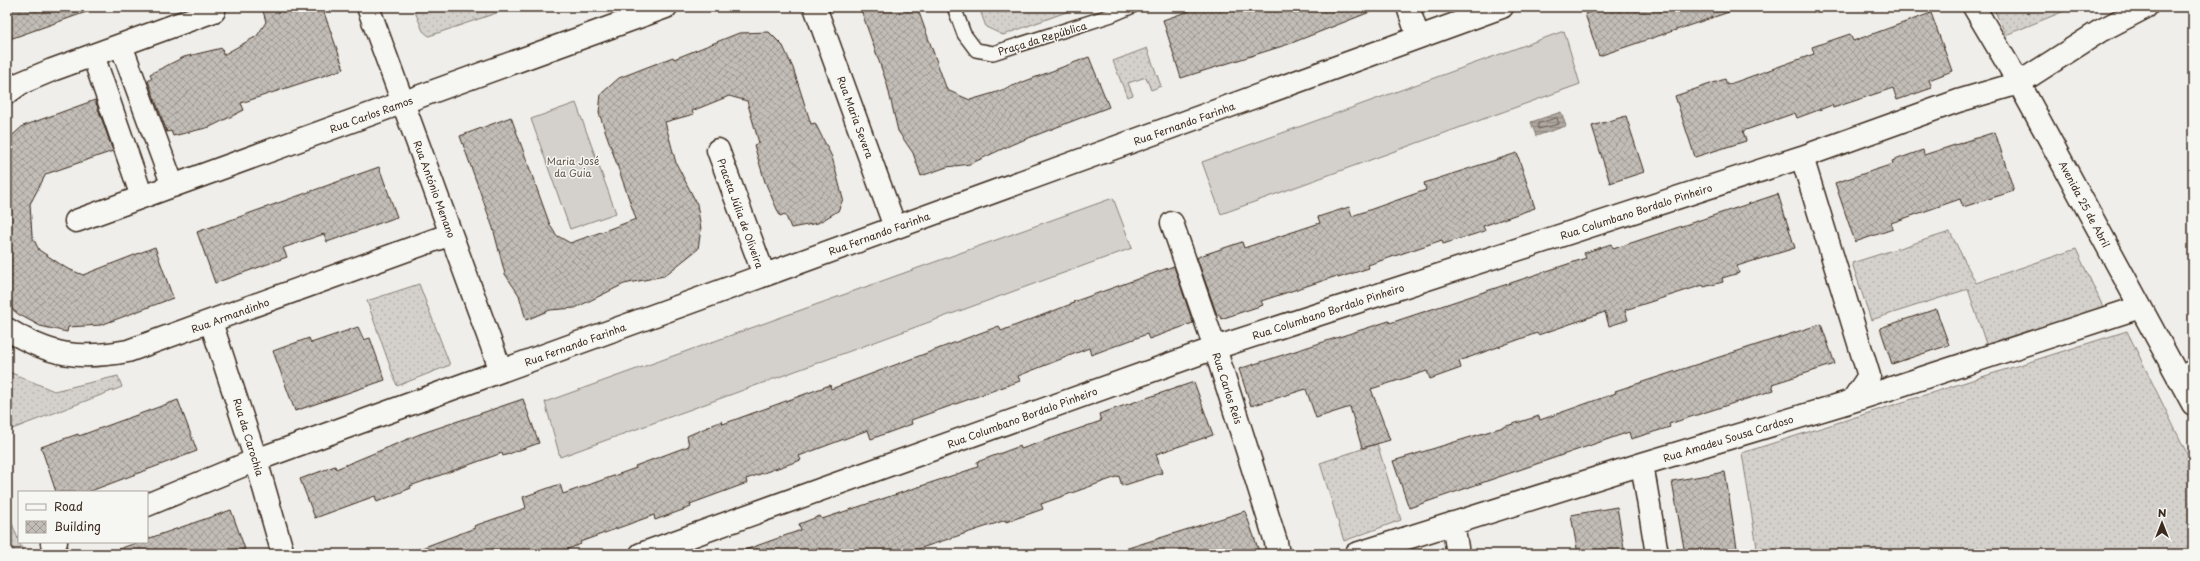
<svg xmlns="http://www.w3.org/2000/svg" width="2200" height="561" viewBox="0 0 2200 561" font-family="'Playpen Sans',sans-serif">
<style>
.grass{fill:url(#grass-dots);stroke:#887e75}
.garden{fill:#d4d1cc;stroke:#887e75}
.water{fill:url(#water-rules);stroke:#81766d}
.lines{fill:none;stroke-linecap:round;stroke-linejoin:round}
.shore{stroke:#695c52;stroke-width:1}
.building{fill:url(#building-cross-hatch);stroke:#3b2a1e}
.lane-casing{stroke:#3b2a1e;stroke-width:16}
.street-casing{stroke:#3b2a1e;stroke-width:25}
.secondary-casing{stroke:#3b2a1e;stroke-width:25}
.lane{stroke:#f6f6f2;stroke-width:13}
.street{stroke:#f6f6f2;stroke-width:22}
.secondary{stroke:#f6f6f2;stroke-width:22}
.labels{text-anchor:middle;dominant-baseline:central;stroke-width:3;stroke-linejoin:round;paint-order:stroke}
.street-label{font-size:10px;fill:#3b2a1e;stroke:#f6f6f2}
.park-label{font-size:10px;fill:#61544a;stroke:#f6f6f2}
</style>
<defs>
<pattern id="grass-dots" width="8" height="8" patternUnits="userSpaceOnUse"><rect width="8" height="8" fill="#d4d1cc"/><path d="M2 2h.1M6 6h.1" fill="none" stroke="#b7b4af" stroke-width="1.8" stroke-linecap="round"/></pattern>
<pattern id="water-rules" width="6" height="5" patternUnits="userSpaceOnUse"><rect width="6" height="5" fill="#afa8a1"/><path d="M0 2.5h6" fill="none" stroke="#908983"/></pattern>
<pattern id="building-cross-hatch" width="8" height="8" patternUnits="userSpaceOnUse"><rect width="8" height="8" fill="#c2bdb7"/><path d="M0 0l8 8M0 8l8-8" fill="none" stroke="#9f9a94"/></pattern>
</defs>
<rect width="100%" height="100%" fill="#efeeea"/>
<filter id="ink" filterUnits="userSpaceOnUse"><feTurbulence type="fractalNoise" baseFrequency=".025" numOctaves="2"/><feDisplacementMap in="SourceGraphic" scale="8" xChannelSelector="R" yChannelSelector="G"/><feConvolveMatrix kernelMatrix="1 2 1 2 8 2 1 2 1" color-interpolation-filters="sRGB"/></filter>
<g filter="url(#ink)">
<path class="grass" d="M 413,7 L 507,7 L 508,9 L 429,36 L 423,31 Z
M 979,7 L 1080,7 L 1003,35 L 986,27 Z
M 1993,7 L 2074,7 L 2006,35 Z
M 1147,48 L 1161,86 L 1151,90 L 1146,77 L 1128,83 L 1133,95 L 1127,97 L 1113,61 Z
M 1950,232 L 1976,283 L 2076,249 L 2104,309 L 1987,347 L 1968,289 L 1871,320 L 1852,263 Z
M 419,284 L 450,365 L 397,386 L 367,301 Z
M 2127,331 L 2193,466 L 2193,554 L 1758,554 L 1742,453 Z
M 7,371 L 54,391 L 118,376 L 122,387 L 7,431 Z
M 1377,444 L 1401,520 L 1344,541 L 1320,463 Z
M 7,511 L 24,554 L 7,554 Z"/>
<path class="garden" d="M 1564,31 L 1580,84 L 1221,214 L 1202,162 Z
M 576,103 L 616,213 L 570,229 L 531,119 Z
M 1113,198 L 1132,248 L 560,457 L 545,402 Z"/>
<path class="water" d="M 1561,112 L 1566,126 L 1536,136 L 1531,122 Z"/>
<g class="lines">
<path class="shore" d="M 1557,118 L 1559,124 L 1538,129 L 1538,124 Z"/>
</g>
<path class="building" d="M 7,7 L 92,7 L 92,10 L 7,40 Z
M 262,7 L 322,7 L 344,69 L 241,103 L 244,110 L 210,127 L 173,136 L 171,131 L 167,132 L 148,81 L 152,78 L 150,74 L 184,57 L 222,48 L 223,55 L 257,36 L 266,22 Z
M 860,7 L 917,7 L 947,90 L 970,100 L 994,93 L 1089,57 L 1109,107 L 1013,144 L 970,164 L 947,167 L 921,176 L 913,153 L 898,131 L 887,84 Z
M 1201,7 L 1380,7 L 1380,8 L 1289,44 L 1181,78 L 1163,20 Z
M 1604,7 L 1731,7 L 1732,11 L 1599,56 L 1585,14 Z
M 1931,13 L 1952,71 L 1929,80 L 1932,88 L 1897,100 L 1893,88 L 1833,108 L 1832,105 L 1797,118 L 1795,113 L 1743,131 L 1746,141 L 1695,157 L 1675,96 L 1725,79 L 1727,85 L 1814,54 L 1812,47 L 1850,34 L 1853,41 Z
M 769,32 L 783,46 L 793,68 L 811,124 L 815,123 L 832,157 L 843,199 L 838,211 L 818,223 L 791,228 L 785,214 L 780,216 L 765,182 L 754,145 L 759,143 L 747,101 L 729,96 L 692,111 L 694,114 L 665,122 L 676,163 L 697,204 L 701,229 L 698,249 L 664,276 L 624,284 L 575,308 L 550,310 L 526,320 L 519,295 L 505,274 L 493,228 L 460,136 L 511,117 L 550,225 L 556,235 L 570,243 L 604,231 L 636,219 L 599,113 L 601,94 L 619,78 L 673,57 L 674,59 L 739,33 Z
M 95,100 L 113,151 L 46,174 L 30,204 L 32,236 L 39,250 L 66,268 L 83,275 L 155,247 L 173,298 L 101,325 L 68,327 L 67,332 L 40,326 L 18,314 L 7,305 L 7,140 L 23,126 Z
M 1626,116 L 1644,172 L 1610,183 L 1592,126 Z
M 1995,132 L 2014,191 L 1963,207 L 1960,199 L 1891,223 L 1893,229 L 1855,242 L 1835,183 L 1893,164 L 1892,161 L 1923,150 L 1924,155 Z
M 1517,153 L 1535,208 L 1483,226 L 1485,231 L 1443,244 L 1442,240 L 1368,265 L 1369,268 L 1338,278 L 1337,276 L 1261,301 L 1263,305 L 1221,319 L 1219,314 L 1217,315 L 1197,258 L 1200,256 L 1242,242 L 1244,248 L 1320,223 L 1318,217 L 1349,207 L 1352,216 L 1426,190 L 1424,183 Z
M 379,167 L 397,217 L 327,242 L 324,234 L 283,248 L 287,257 L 215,283 L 197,232 Z
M 1778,194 L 1795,248 L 1737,266 L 1739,273 L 1722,278 L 1723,282 L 1704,287 L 1703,285 L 1625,310 L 1628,320 L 1609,326 L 1605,312 L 1538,335 L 1537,333 L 1459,361 L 1461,368 L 1430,379 L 1427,371 L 1371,389 L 1390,440 L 1362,448 L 1350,407 L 1316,418 L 1306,389 L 1251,406 L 1239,369 L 1389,321 L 1390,323 L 1586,258 L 1584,253 L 1611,244 L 1613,249 Z
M 1174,266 L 1193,323 L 1149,339 L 1147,334 L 1091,355 L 1089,348 L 1018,376 L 1020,381 L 911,420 L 912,424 L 871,439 L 868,430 L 799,456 L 801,460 L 746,479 L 747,483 L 690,504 L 691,507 L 655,520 L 654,515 L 580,542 L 581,544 L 555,554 L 411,554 L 411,552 L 475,528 L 474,526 L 526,508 L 523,497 L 560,484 L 563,494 L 636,468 L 635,466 L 689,446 L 687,436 L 722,421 L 723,424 L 830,385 L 831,389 L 999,326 L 1001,331 L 1074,303 L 1073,302 Z
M 1936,309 L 1949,345 L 1892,364 L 1880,328 Z
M 1821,324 L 1835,364 L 1772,384 L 1774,390 L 1669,424 L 1670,427 L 1631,439 L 1629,432 L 1409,508 L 1393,461 L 1539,416 L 1540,420 L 1616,393 L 1615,391 Z
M 358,327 L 364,340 L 370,338 L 385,380 L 295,411 L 273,351 L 309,338 L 311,343 Z
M 1194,382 L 1213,435 L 1156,454 L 1162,473 L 1122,486 L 1119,476 L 1041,504 L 1043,509 L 1006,522 L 1006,520 L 915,550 L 916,554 L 743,554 L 742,551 L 801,530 L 799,524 L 820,516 L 822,519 L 978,467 L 977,462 L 1020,446 L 1021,449 L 1101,421 L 1099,414 Z
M 523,399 L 539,443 L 503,456 L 502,453 L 410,486 L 411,488 L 377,502 L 375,496 L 315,518 L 300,479 L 335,466 L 336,469 L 420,434 Z
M 178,400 L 197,451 L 88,492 L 56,492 L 41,447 L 78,434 L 79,436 Z
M 1725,472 L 1738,554 L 1685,554 L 1672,481 Z
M 1617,507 L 1625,554 L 1578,554 L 1571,515 Z
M 231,510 L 245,549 L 232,554 L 113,554 L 113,551 L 139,542 L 147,542 L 147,539 Z
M 1245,511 L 1260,554 L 1123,554 L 1122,550 Z"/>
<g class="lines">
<defs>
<path id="lane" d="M 954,7 L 964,34 L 976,50 L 993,53 L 1112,15 L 1131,7"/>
<path id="street" d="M 368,7 L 501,371
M 815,7 L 895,227
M 1408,7 L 1418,37
M 121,45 L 173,186
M 93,55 L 142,197
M 7,93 L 21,83 L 52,70 L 214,11
M 718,150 L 764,275
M 76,221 L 666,7
M 1172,223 L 1215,348 L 1276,542 L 1278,554
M 211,322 L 256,460 L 283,554
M 7,329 C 50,356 79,360 128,351 L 451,234
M 2179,379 L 2193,371
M 1852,401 L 2140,307
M 1642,464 L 1657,554
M 147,505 L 256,460 L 1502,7
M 1453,523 L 1458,554
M 56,542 L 52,543 L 56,554
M 641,554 L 1215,348 L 1802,157 L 1958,101 L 2019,83 L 2100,31 L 2146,7
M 1356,554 L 1642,464 L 1852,401 L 1869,376 L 1802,157"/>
<path id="secondary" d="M 1974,7 L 2019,83 L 2193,404"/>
</defs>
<use href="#lane" class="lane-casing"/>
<use href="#street" class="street-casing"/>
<use href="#secondary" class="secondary-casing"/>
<use href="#lane" class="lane"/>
<use href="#street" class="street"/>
<use href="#secondary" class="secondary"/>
</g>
</g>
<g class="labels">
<g class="street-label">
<text transform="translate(1042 38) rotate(-17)">Praça da República</text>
<text transform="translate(371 114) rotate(-20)">Rua Carlos Ramos</text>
<text transform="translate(856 117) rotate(70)">Rua Maria Severa</text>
<text transform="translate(1184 123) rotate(-20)">Rua Fernando Farinha</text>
<text transform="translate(435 189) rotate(70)">Rua António Menano</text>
<text transform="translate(2085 204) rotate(62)">Avenida 25 de Abril</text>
<text transform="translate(1636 211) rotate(-18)">Rua Columbano Bordalo Pinheiro</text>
<text transform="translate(741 213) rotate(70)">Praceta Júlia de Oliveira</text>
<text transform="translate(879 233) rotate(-20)">Rua Fernando Farinha</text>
<text transform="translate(1328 311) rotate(-18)">Rua Columbano Bordalo Pinheiro</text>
<text transform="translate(230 315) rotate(-20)">Rua Armandinho</text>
<text transform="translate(575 344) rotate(-20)">Rua Fernando Farinha</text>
<text transform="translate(1228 388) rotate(72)">Rua Carlos Reis</text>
<text transform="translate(1022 417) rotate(-20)">Rua Columbano Bordalo Pinheiro</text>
<text transform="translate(249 437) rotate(73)">Rua da Carochia</text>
<text transform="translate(1728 438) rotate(-17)">Rua Amadeu Sousa Cardoso</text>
</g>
<g class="park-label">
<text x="573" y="160">Maria José<tspan x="573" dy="12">da Guia</tspan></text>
</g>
</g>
<rect width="2200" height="561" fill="none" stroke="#f6f6f2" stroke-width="24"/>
<rect x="12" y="12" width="2176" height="537" fill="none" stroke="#3b2a1e" stroke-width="1.5" filter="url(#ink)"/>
<rect x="18" y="491" width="130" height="52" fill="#f6f6f2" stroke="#aba49d"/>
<rect x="26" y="504" width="20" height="6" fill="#f6f6f2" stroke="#aba49d"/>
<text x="54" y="511" font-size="12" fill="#3b2a1e">Road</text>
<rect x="26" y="521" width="20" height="12" fill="url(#building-cross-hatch)" stroke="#aba49d"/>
<text x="54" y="531" font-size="12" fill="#3b2a1e">Building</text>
<g transform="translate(2162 523)" stroke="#f6f6f2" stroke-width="3" paint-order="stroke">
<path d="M0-3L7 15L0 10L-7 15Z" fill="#3b2a1e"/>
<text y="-6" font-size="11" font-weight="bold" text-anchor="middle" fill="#3b2a1e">N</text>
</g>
</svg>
